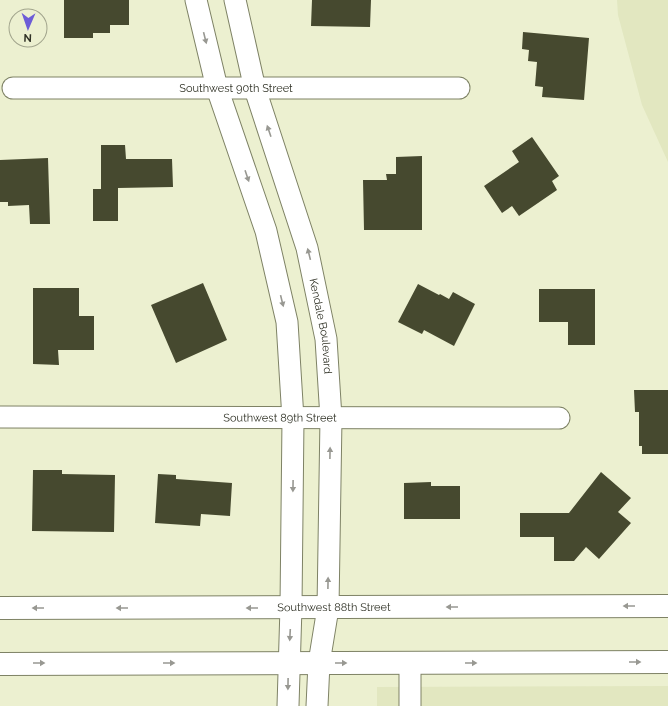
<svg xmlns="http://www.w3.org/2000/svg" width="668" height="706" viewBox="0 0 668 706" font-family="Raleway,sans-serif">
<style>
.built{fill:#e2e7c0}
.building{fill:#46492f}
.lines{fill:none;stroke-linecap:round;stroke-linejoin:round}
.minor-casing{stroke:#7e8265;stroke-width:23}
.major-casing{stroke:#7e8265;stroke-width:24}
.minor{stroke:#fff;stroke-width:21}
.major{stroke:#fff;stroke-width:22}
.oneway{fill:#989892}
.labels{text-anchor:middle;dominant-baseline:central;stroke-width:4;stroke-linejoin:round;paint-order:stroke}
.street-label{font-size:11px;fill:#303226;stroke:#ecf0d0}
</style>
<rect width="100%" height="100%" fill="#ecf0d0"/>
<path class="built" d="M 617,0 L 668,0 L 668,162 L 642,105 L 618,15 Z
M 668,686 L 668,706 L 377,706 L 377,687 Z"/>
<path class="building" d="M 64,0 L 129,0 L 129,25 L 110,25 L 110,33 L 93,33 L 93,38 L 64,38 Z
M 312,0 L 371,0 L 370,27 L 311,26 Z
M 523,32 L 589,38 L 584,100 L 542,97 L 543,87 L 535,86 L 537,62 L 528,61 L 529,50 L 522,49 Z
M 532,137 L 559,176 L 552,181 L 557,190 L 519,216 L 512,206 L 502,213 L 484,186 L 519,162 L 512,151 Z
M 101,145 L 125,145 L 126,159 L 172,159 L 173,187 L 118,188 L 118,221 L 93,221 L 93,189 L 101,189 Z
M 422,156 L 422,230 L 364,230 L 363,180 L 387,180 L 386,174 L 396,174 L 396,157 Z
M 48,158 L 50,224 L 30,224 L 29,205 L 8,206 L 8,202 L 0,202 L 0,160 Z
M 203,283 L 227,340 L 176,363 L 151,305 Z
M 418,284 L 439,295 L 440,294 L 449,299 L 453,292 L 475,304 L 454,346 L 424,330 L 422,334 L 398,322 Z
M 33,288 L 79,288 L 79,316 L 94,316 L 94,350 L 58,350 L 59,365 L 33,364 Z
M 539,289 L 595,289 L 595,345 L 568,345 L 568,322 L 539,322 Z
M 634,390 L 668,390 L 668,454 L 642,454 L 642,446 L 639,446 L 639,412 L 635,412 Z
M 33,470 L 62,470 L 62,474 L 115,475 L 114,532 L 32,531 Z
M 601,472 L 631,498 L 618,512 L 631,523 L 599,559 L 586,547 L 574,561 L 554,561 L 554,537 L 520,537 L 520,513 L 569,513 Z
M 158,474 L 176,475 L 176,479 L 232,483 L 230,516 L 201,514 L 200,526 L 155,523 Z
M 431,482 L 431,486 L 460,486 L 460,519 L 404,519 L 404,483 Z"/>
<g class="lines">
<defs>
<g id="minor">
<path d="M 196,0 L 217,88 L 266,231 L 287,322 L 293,419 L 291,607 L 288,706"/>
<path id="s1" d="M 235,0 L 255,89 L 307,248 L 326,339 L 331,418 L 328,608 L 319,663 L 317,706"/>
<path id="s2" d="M 13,88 L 459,88"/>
<path id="s3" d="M 0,417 L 559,418"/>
<path d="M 410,663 L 410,706"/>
</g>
<g id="major">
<path id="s4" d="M 0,608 L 668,606"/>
<path d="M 0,664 L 668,662"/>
</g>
</defs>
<use href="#minor" class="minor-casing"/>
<use href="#major" class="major-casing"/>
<use href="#minor" class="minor"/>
<use href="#major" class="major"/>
</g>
<defs><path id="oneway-solid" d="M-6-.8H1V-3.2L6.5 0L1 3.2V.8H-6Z"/></defs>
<g class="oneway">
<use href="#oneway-solid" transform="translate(205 38) rotate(76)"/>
<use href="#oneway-solid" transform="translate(269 131) rotate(-109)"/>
<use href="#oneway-solid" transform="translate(247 176) rotate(71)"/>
<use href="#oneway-solid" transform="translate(309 254) rotate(-104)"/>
<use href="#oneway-solid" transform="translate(282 301) rotate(76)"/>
<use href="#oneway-solid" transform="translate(330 453) rotate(-89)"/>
<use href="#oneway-solid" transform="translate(293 486) rotate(91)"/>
<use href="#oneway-solid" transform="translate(328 583) rotate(-89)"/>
<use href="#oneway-solid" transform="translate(629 606) rotate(180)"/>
<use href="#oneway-solid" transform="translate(452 607) rotate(180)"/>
<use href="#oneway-solid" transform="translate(38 608) rotate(180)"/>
<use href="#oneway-solid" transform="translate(122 608) rotate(180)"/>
<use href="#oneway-solid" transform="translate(252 608) rotate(180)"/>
<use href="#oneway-solid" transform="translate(290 635) rotate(93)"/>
<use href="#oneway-solid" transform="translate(635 662)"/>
<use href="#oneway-solid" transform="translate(39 663)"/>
<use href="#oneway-solid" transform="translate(169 663)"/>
<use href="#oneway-solid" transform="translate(341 663)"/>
<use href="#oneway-solid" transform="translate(471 663)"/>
<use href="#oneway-solid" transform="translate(288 684) rotate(91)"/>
</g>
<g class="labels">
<g class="street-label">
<text stroke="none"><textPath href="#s2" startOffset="223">Southwest 90th Street</textPath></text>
<text stroke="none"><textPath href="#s1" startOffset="338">Kendale Boulevard</textPath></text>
<text stroke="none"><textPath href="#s3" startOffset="280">Southwest 89th Street</textPath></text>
<text stroke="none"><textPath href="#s4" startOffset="334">Southwest 88th Street</textPath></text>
</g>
</g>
<g transform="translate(28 28) rotate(182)"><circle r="19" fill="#ecf0d0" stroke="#a1a48c"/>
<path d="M0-3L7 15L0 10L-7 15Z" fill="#6d5dd7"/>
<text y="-6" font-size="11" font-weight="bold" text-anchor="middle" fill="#303226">N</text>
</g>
</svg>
